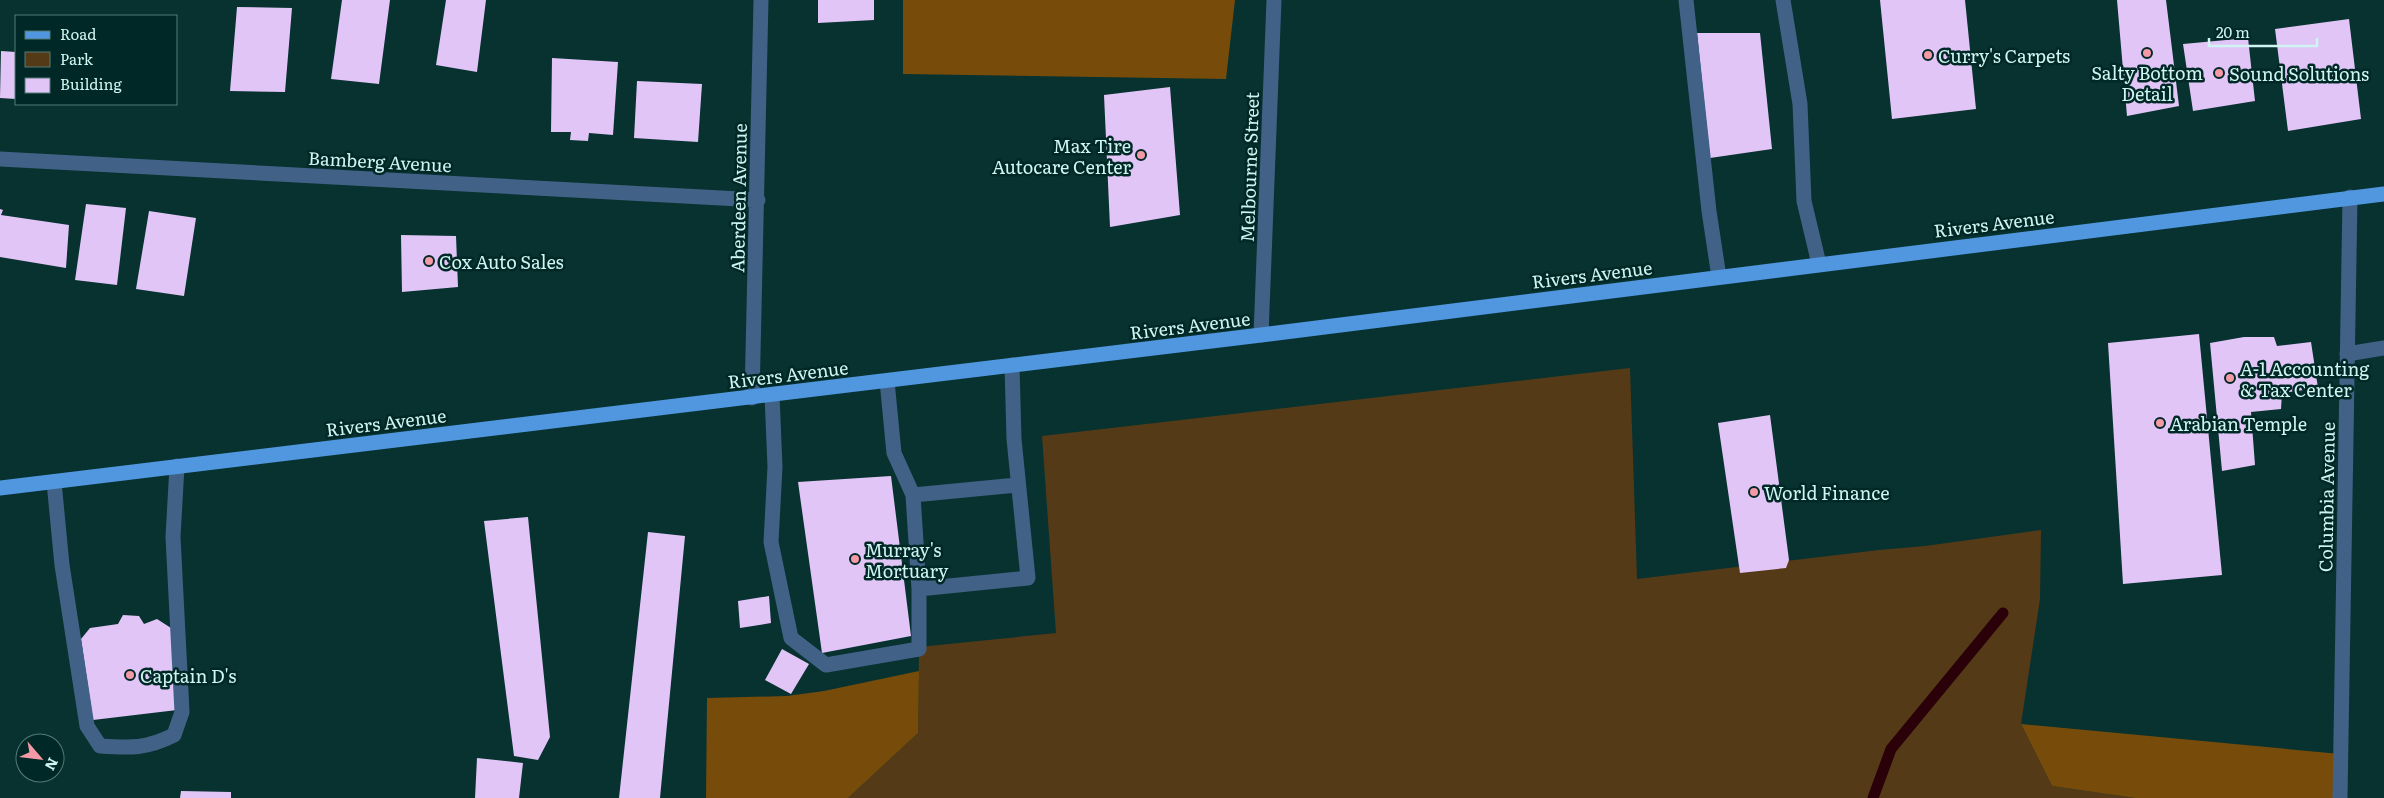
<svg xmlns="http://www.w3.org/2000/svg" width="2384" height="798" viewBox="0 0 2384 798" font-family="Literata,serif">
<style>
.green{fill:#553a17}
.forest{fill:#774c0b}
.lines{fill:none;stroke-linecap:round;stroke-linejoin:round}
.stream{stroke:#2a0009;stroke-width:11}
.building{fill:#e2c5f7}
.minor{stroke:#416286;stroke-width:15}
.major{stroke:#5097e0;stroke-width:15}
.poi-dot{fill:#f49aa7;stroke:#002826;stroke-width:2}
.labels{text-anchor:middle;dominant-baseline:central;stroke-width:5;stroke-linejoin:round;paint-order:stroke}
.poi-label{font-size:18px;fill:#d0f4f1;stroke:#002826;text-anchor:start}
.street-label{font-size:18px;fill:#d0f4f1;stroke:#002826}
</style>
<rect width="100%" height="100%" fill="#073230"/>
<path class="green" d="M 1630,368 L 1637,579 L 1879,550 L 1925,546 L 2041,530 L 2040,599 L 2021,724 L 2052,786 L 2135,798 L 848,798 L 918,733 L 919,647 L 1056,633 L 1042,436 Z"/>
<path class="forest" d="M 903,0 L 1235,0 L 1226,79 L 903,74 Z
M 919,671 L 918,733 L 848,798 L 706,798 L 707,698 L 787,696 L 824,691 Z
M 2021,724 L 2340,754 L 2341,798 L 2135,798 L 2052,786 Z"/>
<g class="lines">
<path class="stream" d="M 1873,798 L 1891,749 L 2003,613"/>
</g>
<path class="building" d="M 342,0 L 390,0 L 379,84 L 331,79 Z
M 446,0 L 486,0 L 477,72 L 436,65 Z
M 818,0 L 874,0 L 874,20 L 818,23 Z
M 1880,0 L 1965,0 L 1976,109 L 1892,119 Z
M 2117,0 L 2166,0 L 2179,106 L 2127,116 Z
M 237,7 L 292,8 L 285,92 L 230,91 Z
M 2349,19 L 2361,119 L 2288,131 L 2275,29 Z
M 1697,33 L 1760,33 L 1772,149 L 1710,158 Z
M 2248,38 L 2255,101 L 2193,111 L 2183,44 Z
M 1,51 L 16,52 L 16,99 L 0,98 Z
M 552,58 L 618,62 L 613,135 L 589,133 L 588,141 L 570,140 L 571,132 L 551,132 Z
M 637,81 L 702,84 L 698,142 L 634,138 Z
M 1170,87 L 1180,215 L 1110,227 L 1104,95 Z
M 86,204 L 126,208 L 117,285 L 75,280 Z
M 0,209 L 3,210 L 1,215 L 69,225 L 66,268 L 0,257 Z
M 149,211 L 196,218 L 184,296 L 136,289 Z
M 401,235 L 456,236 L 458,287 L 402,292 Z
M 2199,334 L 2222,575 L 2123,584 L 2108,343 Z
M 2244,337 L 2274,337 L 2277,346 L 2311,342 L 2318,388 L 2282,393 L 2281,409 L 2251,412 L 2255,465 L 2222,471 L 2210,343 Z
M 1770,415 L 1789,560 L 1786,568 L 1740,573 L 1718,423 Z
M 891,476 L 911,636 L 822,653 L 798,482 Z
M 528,517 L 550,737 L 538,760 L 514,756 L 484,521 Z
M 648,532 L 685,536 L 660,798 L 619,798 Z
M 769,596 L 771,623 L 740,628 L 738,601 Z
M 123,615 L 139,616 L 144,624 L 157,619 L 171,628 L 177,710 L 93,720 L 81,639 L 90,628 L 118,624 Z
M 782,649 L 809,664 L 791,694 L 765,680 Z
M 477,758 L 523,763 L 519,798 L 475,798 Z
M 181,791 L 231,792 L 231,798 L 180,798 Z"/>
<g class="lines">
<path class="minor" d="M 1686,0 L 1709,211 L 1719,277
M 1783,0 L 1800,104 L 1804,201 L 1819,264
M 0,159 L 758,200
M 1261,335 L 1274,0
M 2347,354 L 2384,348
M 887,381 L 894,453 L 913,495 L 919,589 L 1028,578 L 1014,439 L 1012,365
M 772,395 L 775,467 L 771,542 L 791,638 L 826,665 L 919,649 L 919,589
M 752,398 L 761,0
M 54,482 L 62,565 L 87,726 L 100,746 C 131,748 146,749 174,735 L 182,712 L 173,537 L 177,466
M 913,495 L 1017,485
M 2340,798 L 2350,197"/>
<path class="major" d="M 0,488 L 1261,335 L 2384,194"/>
</g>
<g class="poi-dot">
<circle cx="2147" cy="53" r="5"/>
<circle cx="1928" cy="55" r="5"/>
<circle cx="2219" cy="73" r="5"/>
<circle cx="1141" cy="155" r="5"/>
<circle cx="429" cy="261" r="5"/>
<circle cx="2230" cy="378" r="5"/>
<circle cx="2160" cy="423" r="5"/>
<circle cx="1754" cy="492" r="5"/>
<circle cx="855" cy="559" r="5"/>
<circle cx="130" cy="675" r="5"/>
</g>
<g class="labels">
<g class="poi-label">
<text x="1938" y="55">Curry's Carpets</text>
<text x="2147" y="72" text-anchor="middle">Salty Bottom<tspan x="2147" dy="21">Detail</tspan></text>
<text x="2229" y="73">Sound Solutions</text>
<text x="1131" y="145" text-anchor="end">Max Tire<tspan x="1131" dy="21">Autocare Center</tspan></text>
<text x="439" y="261">Cox Auto Sales</text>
<text x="2240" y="368">A-1 Accounting<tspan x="2240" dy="21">&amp; Tax Center</tspan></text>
<text x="2170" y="423">Arabian Temple</text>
<text x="1764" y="492">World Finance</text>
<text x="865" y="549">Murray's<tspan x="865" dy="21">Mortuary</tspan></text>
<text x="140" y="675">Captain D's</text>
</g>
<g class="street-label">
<text transform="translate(380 161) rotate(3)">Bamberg Avenue</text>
<text transform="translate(1249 167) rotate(-88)">Melbourne Street</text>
<text transform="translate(738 198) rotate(-89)">Aberdeen Avenue</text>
<text transform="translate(1994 223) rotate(-7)">Rivers Avenue</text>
<text transform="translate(1592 274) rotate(-7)">Rivers Avenue</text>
<text transform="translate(1190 325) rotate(-7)">Rivers Avenue</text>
<text transform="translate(788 374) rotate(-7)">Rivers Avenue</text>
<text transform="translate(386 422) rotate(-7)">Rivers Avenue</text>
<text transform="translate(2326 497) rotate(-89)">Columbia Avenue</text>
</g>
</g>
<rect x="15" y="15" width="162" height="90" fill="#002826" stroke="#537a77"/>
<rect x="25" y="31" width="25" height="8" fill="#5097e0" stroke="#537a77"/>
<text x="60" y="40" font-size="15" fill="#d0f4f1">Road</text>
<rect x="25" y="52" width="25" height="15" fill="#553a17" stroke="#537a77"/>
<text x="60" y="65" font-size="15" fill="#d0f4f1">Park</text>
<rect x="25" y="78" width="25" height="15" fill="#e2c5f7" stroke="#537a77"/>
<text x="60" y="90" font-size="15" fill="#d0f4f1">Building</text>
<g transform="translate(40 758) rotate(118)"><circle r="24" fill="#002826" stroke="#537a77"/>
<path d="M0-4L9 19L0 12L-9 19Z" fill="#f49aa7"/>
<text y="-8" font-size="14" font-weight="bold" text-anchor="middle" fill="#d0f4f1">N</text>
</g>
<path d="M2209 38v8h108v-8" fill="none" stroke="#d0f4f1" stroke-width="2.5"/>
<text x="2216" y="38" font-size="15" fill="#d0f4f1" stroke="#002826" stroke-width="4" paint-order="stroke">20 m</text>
</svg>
